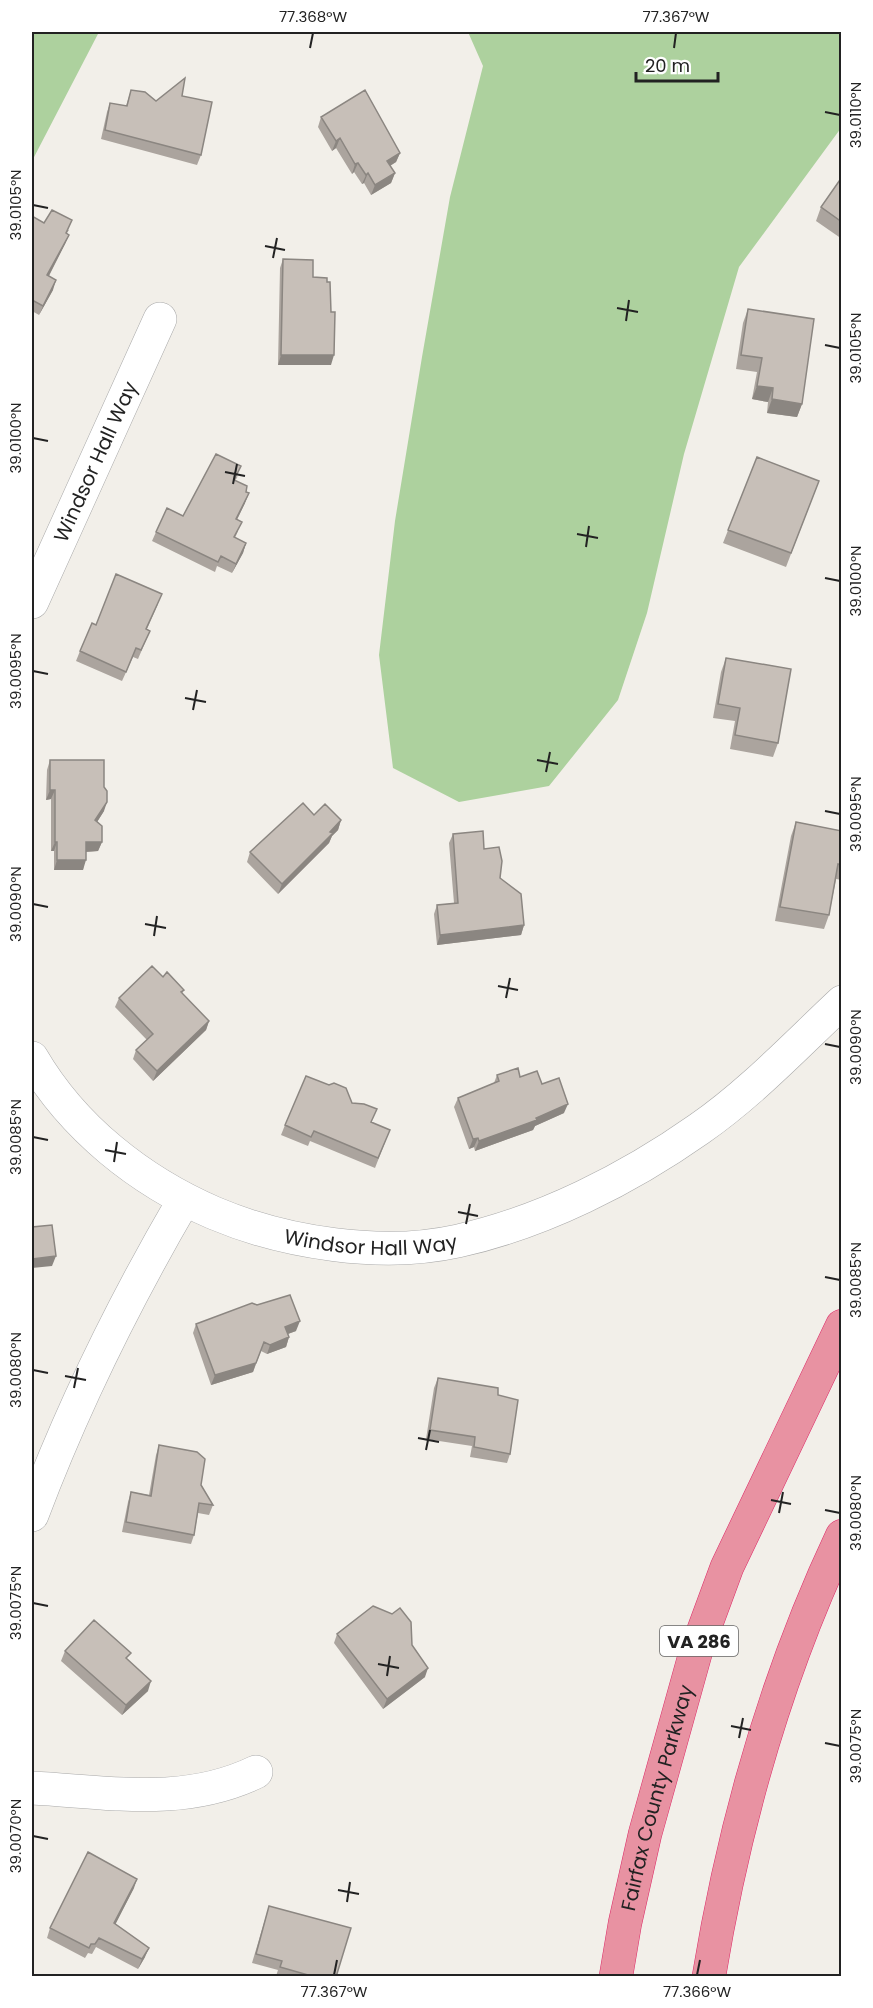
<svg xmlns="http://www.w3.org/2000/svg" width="873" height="2008" viewBox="0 0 873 2008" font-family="Poppins,sans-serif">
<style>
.forest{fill:#add19e}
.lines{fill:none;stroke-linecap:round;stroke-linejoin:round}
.street-casing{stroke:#a9a9a9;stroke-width:34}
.highway-casing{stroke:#dc2a67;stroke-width:34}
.street{stroke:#fff;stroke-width:33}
.highway{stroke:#e892a2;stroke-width:33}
.wall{fill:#aba49e}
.shaded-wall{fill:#8b8681}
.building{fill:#c7bfb8;stroke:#8b8681;stroke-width:1.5}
.ticks{fill:none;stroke:#222;stroke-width:2}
.labels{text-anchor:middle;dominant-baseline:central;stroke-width:6;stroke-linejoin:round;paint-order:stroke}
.shield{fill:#fff;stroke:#646464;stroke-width:1.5}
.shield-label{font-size:18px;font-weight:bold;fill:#222}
.street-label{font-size:20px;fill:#222;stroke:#fff}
.neatline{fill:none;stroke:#222;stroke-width:2}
.ticks-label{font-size:15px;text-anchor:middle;fill:#222}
</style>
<rect width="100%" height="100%" fill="#f2efe9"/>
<path class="forest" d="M 32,32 L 99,32 L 32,161 Z
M 468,32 L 841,32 L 841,128 L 739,267 L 684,454 L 647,613 L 618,700 L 549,786 L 459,802 L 393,768 L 379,655 L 395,521 L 422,357 L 450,197 L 483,66 Z"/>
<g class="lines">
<defs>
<g id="street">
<path id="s1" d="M 32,602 L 160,319"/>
<path id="s2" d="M 32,1058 C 73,1128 140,1181 214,1213 C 285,1243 382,1258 458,1241 C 543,1222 628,1179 699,1129 C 751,1093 796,1045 842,1002"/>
<path d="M 32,1515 C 73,1406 125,1301 184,1200"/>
<path d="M 32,1788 C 109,1792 183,1807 256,1772"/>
</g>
<g id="highway">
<path id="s3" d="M 616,1976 L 625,1923 L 645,1834 L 696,1651 L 727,1567 L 842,1326"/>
<path d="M 709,1976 C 734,1824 776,1676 842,1536"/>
</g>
</defs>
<use href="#street" class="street-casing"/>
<use href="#highway" class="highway-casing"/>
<use href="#street" class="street"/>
<use href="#highway" class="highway"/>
</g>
<path class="wall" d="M 131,90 L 156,101 L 182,96 L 201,155 L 197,165 L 101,139 L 107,112 L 110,103 L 126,106 Z
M 321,117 L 400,153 L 396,162 L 390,166 L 395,173 L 391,183 L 371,195 L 364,183 L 362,184 L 354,172 L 352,174 L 336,148 L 332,151 L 318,127 Z
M 842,177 L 842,239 L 816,221 L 821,207 Z
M 32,216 L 44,223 L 69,230 L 67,233 L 69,235 L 65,244 L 49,276 L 53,290 L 39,315 L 32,311 Z
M 283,259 L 313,277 L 331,365 L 278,365 L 280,268 Z
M 748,309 L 802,404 L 797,417 L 767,413 L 768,402 L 752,399 L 757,372 L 736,369 L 743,323 Z
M 757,457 L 819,481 L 786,567 L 723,543 Z
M 238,476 L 235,481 L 246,492 L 245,503 L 237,520 L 238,531 L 235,538 L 246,543 L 243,553 L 232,573 L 217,566 L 215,572 L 152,541 L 156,532 L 183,516 Z
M 158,604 L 147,629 L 150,631 L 138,659 L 133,657 L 122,681 L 76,661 L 80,651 L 96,625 Z
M 726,658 L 778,743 L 773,757 L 730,749 L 735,721 L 713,718 L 721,672 Z
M 50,760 L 104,811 L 97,822 L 102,842 L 98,851 L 86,852 L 83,870 L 54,870 L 54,851 L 51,851 L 51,799 L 46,800 L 47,770 Z
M 314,815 L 341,820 L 338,830 L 332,836 L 329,843 L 278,894 L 247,862 L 250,852 Z
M 796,822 L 842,831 L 842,880 L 836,879 L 829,915 L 824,929 L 775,921 L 791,836 Z
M 453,834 L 484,849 L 500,878 L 524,925 L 521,935 L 437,945 L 434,914 L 437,905 L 454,903 L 449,843 Z
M 163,977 L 184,990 L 182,994 L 209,1021 L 206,1030 L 153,1081 L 133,1059 L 136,1050 L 147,1040 L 115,1007 L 119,998 Z
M 497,1075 L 520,1077 L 542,1084 L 564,1113 L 535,1126 L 533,1130 L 475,1151 L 474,1147 L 469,1149 L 454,1107 L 458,1098 L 494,1083 Z
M 352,1103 L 371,1123 L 386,1140 L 375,1168 L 310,1141 L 308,1146 L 281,1135 L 285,1125 Z
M 196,1324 L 296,1331 L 288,1334 L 289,1337 L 286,1347 L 267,1354 L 261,1351 L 253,1372 L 211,1385 L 193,1333 Z
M 438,1378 L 498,1395 L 510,1454 L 507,1463 L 470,1457 L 472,1446 L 426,1439 L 434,1388 Z
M 159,1445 L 201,1485 L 213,1505 L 209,1515 L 198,1513 L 194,1535 L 191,1544 L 122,1532 L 128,1502 L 131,1492 L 149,1495 L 156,1455 Z
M 337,1634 L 412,1645 L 425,1677 L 383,1709 L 334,1643 Z
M 65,1651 L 128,1660 L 148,1691 L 122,1715 L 61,1661 Z
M 134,1888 L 115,1924 L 145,1957 L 138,1969 L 96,1947 L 92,1954 L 88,1953 L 85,1958 L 47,1938 L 50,1928 Z
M 269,1906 L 336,1977 L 277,1977 L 276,1976 L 278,1970 L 252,1963 Z"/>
<path class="shaded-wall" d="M 340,138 L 336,148 L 332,151 L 336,141 Z
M 400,153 L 396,162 L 383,170 L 387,161 Z
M 358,163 L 354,172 L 352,174 L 355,164 Z
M 368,173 L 364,183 L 362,184 L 366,175 Z
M 395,173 L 391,183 L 371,195 L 375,185 Z
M 69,235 L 65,244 L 44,285 L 47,275 Z
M 56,280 L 53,290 L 39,315 L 43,306 Z
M 281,355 L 334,355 L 331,365 L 278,365 Z
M 757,386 L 773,388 L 768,402 L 752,399 Z
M 772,399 L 802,404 L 797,417 L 767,413 Z
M 249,493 L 245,503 L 232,529 L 236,519 Z
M 246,543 L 243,553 L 232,573 L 236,564 Z
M 50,790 L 55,790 L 51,799 L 46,800 Z
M 107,802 L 104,811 L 92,830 L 95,820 Z
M 341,820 L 338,830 L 332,836 L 329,843 L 278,894 L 282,884 Z
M 55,842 L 57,842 L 54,851 L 51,851 Z
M 86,842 L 102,842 L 98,851 L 83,852 Z
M 57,860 L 86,860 L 83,870 L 54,870 Z
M 524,925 L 521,935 L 437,945 L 440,935 Z
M 209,1021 L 206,1030 L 153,1081 L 157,1071 Z
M 568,1104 L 564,1113 L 535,1126 L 533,1130 L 475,1151 L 479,1141 Z
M 478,1138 L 474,1147 L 469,1149 L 473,1139 Z
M 56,1256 L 52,1266 L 32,1268 L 32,1259 Z
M 300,1321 L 296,1331 L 282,1336 L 285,1327 Z
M 289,1337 L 286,1347 L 267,1354 L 270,1345 Z
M 256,1363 L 253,1372 L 211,1385 L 215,1375 Z
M 428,1668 L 425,1677 L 383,1709 L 387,1699 Z
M 151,1681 L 148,1691 L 122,1715 L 126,1705 Z
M 137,1879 L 134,1888 L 111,1933 L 114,1923 Z
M 149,1948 L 145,1957 L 138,1969 L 142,1959 Z"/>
<path class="building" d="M 185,78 L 182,96 L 212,102 L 201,155 L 105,130 L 110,103 L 127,106 L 131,90 L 145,92 L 156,101 Z
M 365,90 L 400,153 L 387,161 L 395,173 L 375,185 L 368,173 L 366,175 L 358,163 L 355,164 L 340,138 L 336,141 L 321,117 Z
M 842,177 L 842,222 L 821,207 Z
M 52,210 L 72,220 L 66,233 L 69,235 L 47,275 L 56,280 L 43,306 L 32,300 L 32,216 L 44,223 Z
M 283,259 L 313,260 L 313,277 L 327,278 L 327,282 L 330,282 L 331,312 L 335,312 L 334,355 L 281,355 Z
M 748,309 L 814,319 L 802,404 L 772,399 L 773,388 L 757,386 L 762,358 L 741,355 Z
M 216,454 L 241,466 L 234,480 L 247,486 L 246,492 L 249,493 L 236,519 L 242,522 L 234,537 L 246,543 L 236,564 L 221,556 L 218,562 L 156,532 L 167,508 L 183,516 Z
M 757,457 L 819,481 L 791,553 L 728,530 Z
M 116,574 L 162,594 L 146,629 L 150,631 L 141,650 L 136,648 L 126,672 L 80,651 L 92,623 L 96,625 Z
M 726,658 L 791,669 L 778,743 L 735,735 L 740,708 L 718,704 Z
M 50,760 L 104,760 L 104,787 L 107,791 L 107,802 L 95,820 L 102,826 L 102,842 L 86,842 L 86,860 L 57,860 L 57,842 L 55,842 L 55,790 L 50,790 Z
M 303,803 L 314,815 L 325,804 L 341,820 L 330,832 L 333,833 L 282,884 L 250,852 Z
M 796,822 L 842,831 L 842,865 L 838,864 L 829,915 L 780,907 Z
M 483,831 L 484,849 L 499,847 L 502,861 L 500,878 L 521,894 L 524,925 L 440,935 L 437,905 L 458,903 L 453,834 Z
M 152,966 L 163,977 L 167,972 L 184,990 L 181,992 L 209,1021 L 157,1071 L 136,1050 L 153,1034 L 119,998 Z
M 518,1068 L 520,1077 L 537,1071 L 542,1084 L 559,1078 L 568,1104 L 536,1118 L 537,1120 L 479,1141 L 478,1138 L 473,1139 L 458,1098 L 499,1081 L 497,1075 Z
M 306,1076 L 329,1085 L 334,1083 L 346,1088 L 352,1103 L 364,1104 L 377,1109 L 371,1122 L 390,1130 L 378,1158 L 314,1131 L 311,1137 L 285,1125 Z
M 52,1225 L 56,1256 L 32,1259 L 32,1227 Z
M 290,1295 L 300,1321 L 285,1327 L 289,1337 L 270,1345 L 264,1342 L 256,1363 L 215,1375 L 196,1324 L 252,1303 L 257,1305 Z
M 438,1378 L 498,1388 L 498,1395 L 518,1400 L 510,1454 L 474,1447 L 475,1437 L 430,1430 Z
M 159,1445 L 197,1452 L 205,1459 L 201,1485 L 213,1505 L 199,1503 L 194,1535 L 126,1522 L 131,1492 L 151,1496 Z
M 373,1606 L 392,1614 L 400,1608 L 411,1622 L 412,1645 L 428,1668 L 387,1699 L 337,1634 Z
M 94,1620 L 131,1653 L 126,1658 L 151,1681 L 126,1705 L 65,1651 Z
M 88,1852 L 137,1879 L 114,1923 L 149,1948 L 142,1959 L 99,1938 L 95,1944 L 91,1944 L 89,1948 L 50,1928 Z
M 269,1906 L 351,1928 L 336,1977 L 315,1977 L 280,1967 L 282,1961 L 256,1954 Z"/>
<path class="ticks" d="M 310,48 L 313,33M 674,48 L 676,33M 825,112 L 840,115M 33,205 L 48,208M 265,246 L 285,250M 273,258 L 277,238M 617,308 L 638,312M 626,321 L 629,300M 825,345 L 840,348M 33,438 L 48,441M 225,472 L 245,476M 233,484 L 237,464M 577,534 L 598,538M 586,547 L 589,526M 825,578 L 840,581M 33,671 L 48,674M 185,698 L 206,702M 193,710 L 197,690M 537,760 L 558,764M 546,772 L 550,752M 825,811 L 840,814M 33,904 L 48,907M 145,924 L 166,928M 154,936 L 157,916M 498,986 L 518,990M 506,998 L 510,978M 825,1044 L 840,1047M 33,1137 L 48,1140M 105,1150 L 126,1154M 114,1162 L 117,1142M 458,1212 L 478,1216M 466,1224 L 470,1204M 825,1277 L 840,1280M 33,1370 L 48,1373M 65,1376 L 86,1380M 74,1388 L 78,1368M 418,1438 L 439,1442M 426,1450 L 430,1430M 771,1500 L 791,1504M 825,1510 L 840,1513M 779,1513 L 783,1492M 33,1603 L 48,1606M 378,1664 L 399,1668M 387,1676 L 390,1656M 731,1726 L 751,1730M 739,1738 L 743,1718M 825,1743 L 840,1746M 33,1836 L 48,1839M 338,1890 L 359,1894M 347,1902 L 350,1882M 334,1975 L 337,1960M 697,1975 L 700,1960"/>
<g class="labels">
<rect class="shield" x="660" y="1626" width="78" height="30" rx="4.5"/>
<g class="shield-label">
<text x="699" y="1641">VA 286</text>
</g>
<g class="street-label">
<text stroke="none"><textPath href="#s1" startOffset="154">Windsor Hall Way</textPath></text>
<text stroke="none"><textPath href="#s2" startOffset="404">Windsor Hall Way</textPath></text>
<text stroke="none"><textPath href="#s3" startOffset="183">Fairfax County Parkway</textPath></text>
</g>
</g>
<rect width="873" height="2008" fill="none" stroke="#ffffff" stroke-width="66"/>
<path d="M636 72v9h82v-9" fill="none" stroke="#222222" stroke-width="3"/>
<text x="645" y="72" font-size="18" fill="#222222" stroke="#ffffff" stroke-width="4.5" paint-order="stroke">20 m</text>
<rect x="33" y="33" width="807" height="1942" class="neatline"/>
<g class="ticks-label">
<text x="313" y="22">77.368°W</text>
<text x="676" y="22">77.367°W</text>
<text transform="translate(856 115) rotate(-90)" y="5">39.0110°N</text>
<text transform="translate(16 205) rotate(-90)" y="5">39.0105°N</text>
<text transform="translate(856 348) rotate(-90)" y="5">39.0105°N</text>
<text transform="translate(16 438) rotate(-90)" y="5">39.0100°N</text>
<text transform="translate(856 581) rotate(-90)" y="5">39.0100°N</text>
<text transform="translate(16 671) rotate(-90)" y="5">39.0095°N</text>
<text transform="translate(856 814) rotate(-90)" y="5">39.0095°N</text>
<text transform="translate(16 904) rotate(-90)" y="5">39.0090°N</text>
<text transform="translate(856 1047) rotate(-90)" y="5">39.0090°N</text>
<text transform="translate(16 1137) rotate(-90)" y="5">39.0085°N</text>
<text transform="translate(856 1280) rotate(-90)" y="5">39.0085°N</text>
<text transform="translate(16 1370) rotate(-90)" y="5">39.0080°N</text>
<text transform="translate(856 1513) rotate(-90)" y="5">39.0080°N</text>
<text transform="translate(16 1603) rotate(-90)" y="5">39.0075°N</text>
<text transform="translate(856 1746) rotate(-90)" y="5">39.0075°N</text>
<text transform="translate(16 1836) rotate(-90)" y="5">39.0070°N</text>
<text x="334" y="1997">77.367°W</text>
<text x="697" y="1997">77.366°W</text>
</g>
</svg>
